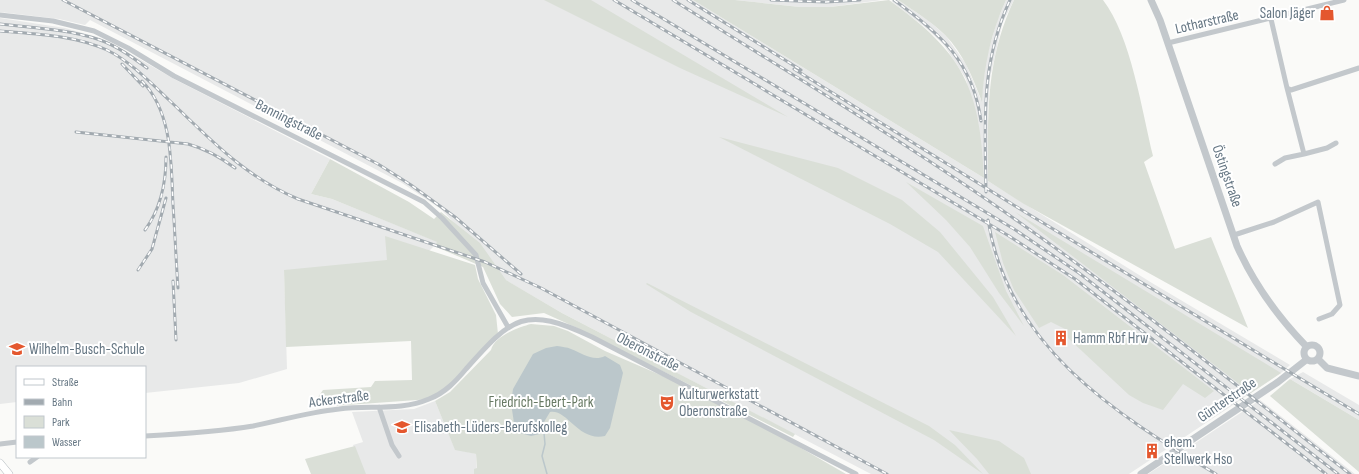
<svg xmlns="http://www.w3.org/2000/svg" width="1359" height="474" viewBox="0 0 1359 474" font-family="'Sofia Sans Condensed',sans-serif">
<style>
.built{fill:#e8e9e9}
.green{fill:#dadfd7}
.water{fill:#bbc7cb}
.lines{fill:none;stroke-linecap:round;stroke-linejoin:round}
.stream{stroke:#bbc7cb;stroke-width:1.5}
.secondary-casing{stroke:#b3babf;stroke-width:8}
.minor{stroke:#c3c8cc;stroke-width:5}
.tertiary{stroke:#c3c8cc;stroke-width:7}
.secondary{stroke:#fff;stroke-width:7}
.rail-casing{stroke:#a2aab0;stroke-width:3}
.rail{stroke:#fff;stroke-width:1.5;stroke-dasharray:4.5;stroke-linecap:butt}
.labels{text-anchor:middle;dominant-baseline:central;stroke-width:4;stroke-linejoin:round;paint-order:stroke}
.poi-label{font-size:15px;fill:#657683;stroke:#fff;text-anchor:start}
.street-label{font-size:15px;fill:#657683;stroke:#fff}
.park-label{font-size:15px;fill:#687a64;stroke:#fff}
</style>
<rect width="100%" height="100%" fill="#fafaf8"/>
<path class="built" d="M 0,0 L 693,0 L 984,178 L 966,79 L 944,45 L 926,28 L 891,1 L 898,0 L 929,21 L 946,36 L 966,64 L 981,100 L 986,59 L 997,21 L 1006,0 L 1014,0 L 1002,24 L 990,78 L 988,112 L 988,181 L 1152,283 L 1290,365 L 1281,373 L 1129,474 L 871,474 L 562,313 L 485,268 L 487,257 L 441,209 L 402,183 L 90,20 L 85,25 L 59,19 L 0,12 Z
M 735,0 L 882,0 L 830,7 L 800,7 Z
M 0,18 L 65,28 L 97,37 L 122,49 L 174,79 L 330,159 L 311,194 L 332,199 L 438,242 L 411,269 L 284,270 L 287,369 L 239,383 L 145,393 L 145,367 L 17,367 L 17,402 L 0,404 Z
M 1303,372 L 1359,405 L 1359,420 L 1290,379 Z
M 1260,400 L 1355,474 L 1148,474 L 1159,467 Z
M 435,401 L 455,449 L 476,454 L 477,474 L 364,474 L 353,445 L 363,442 L 352,412 L 414,409 Z"/>
<path class="green" d="M 544,0 L 591,0 L 788,117 L 680,68 Z
M 693,0 L 735,0 L 800,7 L 830,7 L 889,0 C 963,53 980,87 984,178 Z
M 898,0 L 1006,0 C 991,33 984,65 982,102 C 973,78 963,53 945,35 C 931,21 914,11 898,0 Z
M 1014,0 L 1103,0 C 1131,36 1142,111 1153,156 L 1144,162 L 1175,249 L 1211,237 L 1248,328 L 1024,204 L 988,181 C 988,115 985,62 1014,0 Z
M 719,137 L 838,168 L 902,200 L 940,232 L 993,297 L 1016,336 L 938,252 L 890,224 Z
M 330,159 L 409,202 L 434,219 L 441,212 L 480,243 L 506,280 L 562,313 L 795,434 L 793,437 L 575,327 L 544,313 L 512,317 L 500,304 L 483,267 L 434,246 L 437,242 L 332,199 L 311,194 Z
M 906,182 L 983,226 L 1006,291 L 1024,326 L 999,293 L 970,247 L 946,220 Z
M 1015,212 L 1281,373 L 1251,393 Z
M 995,232 L 1063,275 L 1214,391 L 1205,398 L 1183,384 L 1163,410 L 1143,403 L 1129,395 L 1068,338 L 1067,330 L 1051,322 L 1039,328 L 1014,290 L 1003,263 Z
M 385,236 L 475,265 L 478,279 L 496,315 L 498,334 L 452,384 L 431,399 L 319,407 L 318,397 L 323,390 L 371,387 L 375,381 L 412,380 L 411,341 L 286,347 L 284,270 L 387,260 Z
M 647,283 L 929,426 L 955,445 L 983,474 L 934,440 L 691,312 L 646,284 Z
M 531,324 L 554,326 L 568,331 L 605,351 L 716,399 L 846,474 L 474,474 L 474,469 L 477,468 L 476,454 L 455,450 L 435,401 L 450,392 L 491,350 C 494,336 519,327 531,324 Z
M 1290,379 L 1359,420 L 1359,472 L 1270,396 Z
M 949,430 L 999,441 L 1024,458 L 1031,474 L 989,474 L 977,459 Z
M 355,446 L 366,474 L 311,474 L 305,459 Z"/>
<path class="water" d="M 557,346 C 562,347 567,347 571,349 C 582,353 593,362 605,356 L 620,365 L 623,373 L 610,428 L 605,436 C 578,442 568,409 550,412 L 544,422 L 544,433 L 531,436 L 520,433 L 514,423 L 511,403 L 513,389 L 533,354 L 546,348 Z"/>
<g class="lines">
<path class="stream" d="M 544,433 L 545,444 L 542,456 L 547,474"/>
<defs>
<path id="secondary" d="M 0,463 L 9,474"/>
</defs>
<use href="#secondary" class="secondary-casing"/>
<path class="minor" d="M 0,15 L 53,21 L 94,31 L 128,48 L 174,76 L 424,202 L 442,218 L 476,255 L 483,283 L 508,327
M 1271,19 L 1287,88 L 1291,90 L 1359,68
M 1168,43 L 1344,0
M 1304,154 L 1327,148 L 1336,143
M 1275,164 L 1285,158 L 1304,154 L 1287,88
M 1234,235 L 1274,222 L 1318,202 L 1340,305 L 1332,314 L 1319,319
M 379,407 L 392,445 L 399,456
M 145,436 C 181,434 217,432 253,426 C 282,420 310,412 339,409 C 369,405 401,411 429,399 C 445,393 456,381 466,369 C 512,317 525,305 592,337 L 856,474
M 0,444 L 17,442
M 30,462 L 37,457"/>
<path class="tertiary" d="M 1151,0 L 1160,20 L 1237,246 C 1254,284 1278,317 1306,346
M1304 353a8 8 0 1 1 16 0a8 8 0 1 1-16 0Z
M 1318,359 L 1327,368 L 1359,376
M 1141,474 L 1278,382 L 1306,360"/>
<use href="#secondary" class="secondary"/>
<defs>
<path id="rail" d="M 63,0 L 378,164 L 411,185 L 455,217 L 521,274
M 614,0 L 1009,236 L 1075,279 L 1326,474
M 632,0 L 1014,229 L 1079,273 L 1338,474
M 673,0 C 789,73 907,143 1019,222 C 1133,302 1241,389 1350,474
M 688,0 L 801,70
M 771,0 L 826,2 L 860,0
M 894,0 C 940,33 973,62 981,121
M 0,24 C 33,28 68,29 100,40 C 117,46 132,57 147,68
M 0,31 C 35,34 75,35 107,50 C 131,62 149,81 169,100 C 210,139 244,176 298,199 L 485,262 L 541,288 L 887,474
M 122,64 L 143,86
M 794,69 L 1025,212 L 1359,414
M 142,81 C 173,113 171,164 173,205 C 175,233 176,260 178,288
M 76,132 L 188,144 C 206,149 220,157 235,168
M 986,192 C 985,123 980,64 1010,0
M 988,220 C 1008,346 1115,414 1216,474
M 145,230 C 161,208 166,184 166,157
M 138,270 L 152,249 L 166,198
M 173,281 L 176,340"/>
</defs>
<use href="#rail" class="rail-casing"/>
<use href="#rail" class="rail"/>
</g>
<defs>
<symbol id="shop-bare" viewBox="-9 -9 18 18"><path d="M-5-2.5h2.3a2.7 3.5 0 0 1 5.4 0H5L5.5 6h-11ZM-1.5-2.5h3a1.5 2.3 0 0 0-3 0Z" fill="#e4572e" stroke="#fff" stroke-width="2.5" paint-order="stroke"/></symbol>
<symbol id="building-bare" viewBox="-9 -9 18 18"><path d="M-4-6H4V6H1V3H-1V6H-4ZM-2.5-4.3h1.7v1.8h-1.7ZM.8-4.3h1.7v1.8H.8ZM-2.5-1h1.7V.8h-1.7ZM.8-1h1.7V.8H.8Z" fill="#e4572e" stroke="#fff" stroke-width="2.5" paint-order="stroke"/></symbol>
<symbol id="school-bare" viewBox="-9 -9 18 18"><path d="M0-5L7-2L0 1L-7-2ZM-4 1L0 2.5L4 1V4Q0 6-4 4Z" fill="#e4572e" stroke="#fff" stroke-width="2.5" paint-order="stroke"/></symbol>
<symbol id="theatre-bare" viewBox="-9 -9 18 18"><path d="M-5-5.5Q0-4 5-5.5V0Q5 5 0 6Q-5 5-5 0ZM-3.3-2.5H-1v1.5H-3.3ZM1-2.5H3.3v1.5H1ZM-2.8 1Q0 5.5 2.8 1Z" fill="#e4572e" stroke="#fff" stroke-width="2.5" paint-order="stroke"/></symbol>
</defs>
<g fill-rule="evenodd">
<use href="#shop-bare" x="1316" y="2" width="22" height="22"/>
<use href="#building-bare" x="1050" y="327" width="22" height="22"/>
<use href="#school-bare" x="6" y="338" width="22" height="22"/>
<use href="#theatre-bare" x="656" y="392" width="22" height="22"/>
<use href="#school-bare" x="391" y="416" width="22" height="22"/>
<use href="#building-bare" x="1141" y="440" width="22" height="22"/>
</g>
<g class="labels">
<g class="poi-label">
<text x="1315" y="13" text-anchor="end">Salon Jäger</text>
<text x="1073" y="338">Hamm Rbf Hrw</text>
<text x="29" y="349">Wilhelm-Busch-Schule</text>
<text x="679" y="394">Kulturwerkstatt<tspan x="679" dy="17">Oberonstraße</tspan></text>
<text x="414" y="427">Elisabeth-Lüders-Berufskolleg</text>
<text x="1164" y="442">ehem.<tspan x="1164" dy="17">Stellwerk Hso</tspan></text>
</g>
<g class="street-label">
<text transform="translate(1207 22) rotate(-13)">Lotharstraße</text>
<text transform="translate(289 120) rotate(27)">Banningstraße</text>
<text transform="translate(1227 176) rotate(71)">Östingstraße</text>
<text transform="translate(648 352) rotate(27)">Oberonstraße</text>
<text transform="translate(339 399) rotate(-7)">Ackerstraße</text>
<text transform="translate(1227 400) rotate(-34)">Günterstraße</text>
</g>
<g class="park-label">
<text x="541" y="402">Friedrich-Ebert-Park</text>
</g>
</g>
<rect x="16" y="366" width="130" height="92" fill="#ffffff" stroke="#c1c8cd"/>
<rect x="24" y="379" width="20" height="6" fill="#ffffff" stroke="#c1c8cd"/>
<text x="52" y="386" font-size="12" fill="#657683">Straße</text>
<rect x="24" y="399" width="20" height="6" fill="#a2aab0" stroke="#c1c8cd"/>
<text x="52" y="406" font-size="12" fill="#657683">Bahn</text>
<rect x="24" y="416" width="20" height="12" fill="#dadfd7" stroke="#c1c8cd"/>
<text x="52" y="426" font-size="12" fill="#657683">Park</text>
<rect x="24" y="436" width="20" height="12" fill="#bbc7cb" stroke="#c1c8cd"/>
<text x="52" y="446" font-size="12" fill="#657683">Wasser</text>
</svg>
